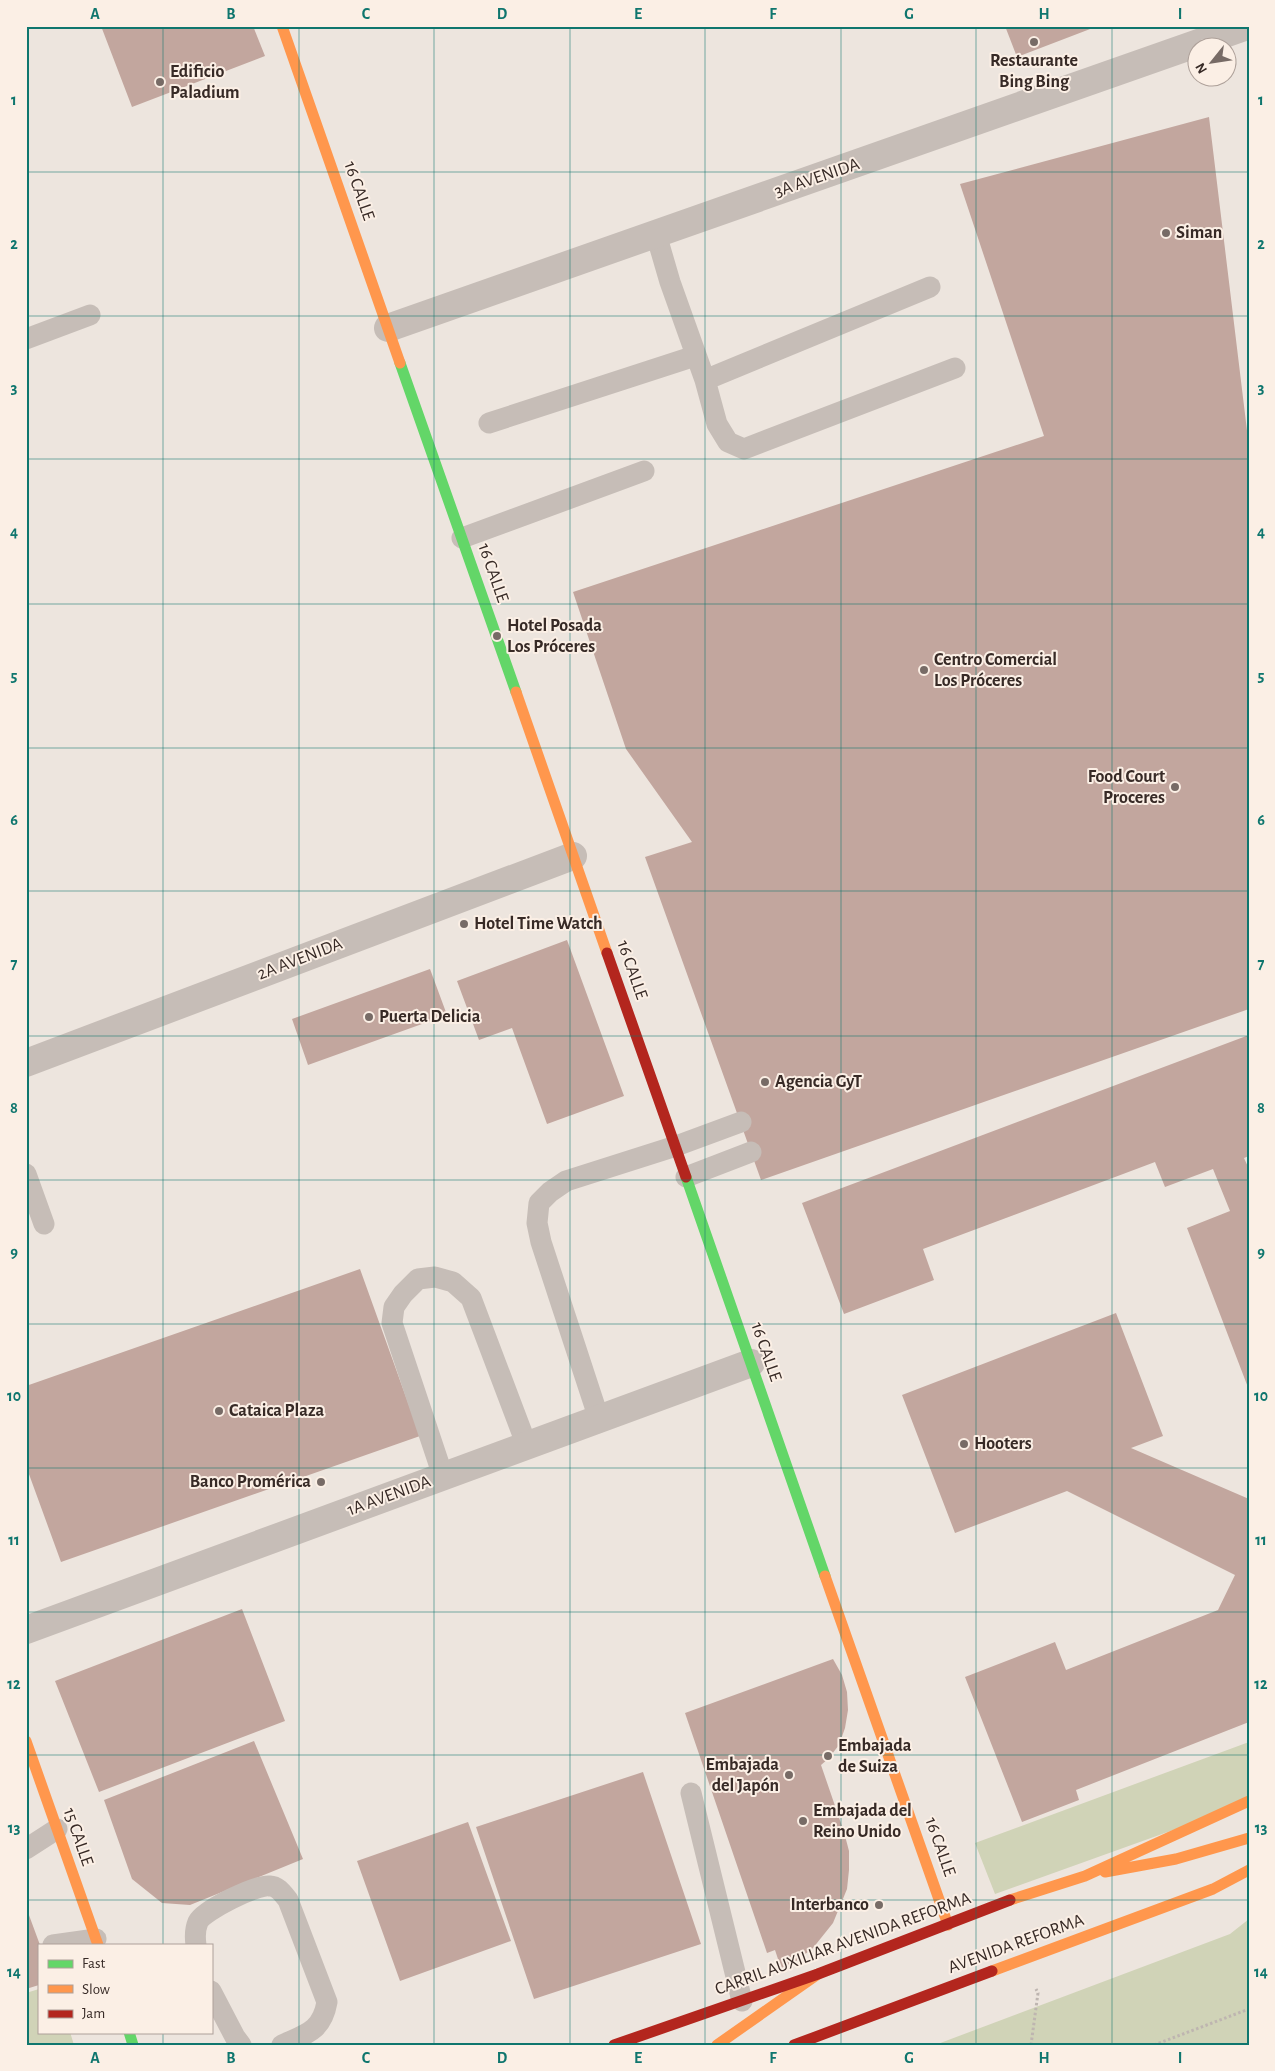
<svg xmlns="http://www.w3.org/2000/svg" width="1275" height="2071" viewBox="0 0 1275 2071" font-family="'Alegreya Sans',sans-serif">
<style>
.green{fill:#d0d3b7}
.building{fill:#c2a69e}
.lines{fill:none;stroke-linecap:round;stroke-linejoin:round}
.path{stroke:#beb5b0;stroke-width:3;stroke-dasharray:2.5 2.5;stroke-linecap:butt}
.lane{stroke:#c6bdb7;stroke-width:21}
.street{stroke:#c6bdb7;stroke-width:28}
.fast{stroke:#63d668;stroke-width:11}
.slow{stroke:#ff974d;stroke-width:11}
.jam{stroke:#b3261e;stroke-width:11}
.grid{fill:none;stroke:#0f766e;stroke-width:1;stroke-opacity:0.55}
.poi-dot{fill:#776b66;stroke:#fbefe5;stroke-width:2}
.labels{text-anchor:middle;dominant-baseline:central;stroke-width:4;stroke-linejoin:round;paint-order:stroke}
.poi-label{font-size:18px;font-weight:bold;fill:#372a26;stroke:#fbefe5;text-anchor:start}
.street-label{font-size:18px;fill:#372a26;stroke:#fbefe5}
.neatline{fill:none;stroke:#0f766e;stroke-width:2}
.grid-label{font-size:16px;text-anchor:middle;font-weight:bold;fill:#0f766e}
</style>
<rect width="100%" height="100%" fill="#ede5de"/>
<path class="green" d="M 1249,1742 L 1249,1797 L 1240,1806 L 995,1894 L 975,1843 Z
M 1249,1919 L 1249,2045 L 935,2045 L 1230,1934 Z
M 39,1989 L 39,2032 L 70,2032 L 74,2045 L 26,2045 L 26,1993 Z"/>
<path class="building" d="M 101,26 L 253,26 L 265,56 L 132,107 Z
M 1005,26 L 1098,26 L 1017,57 Z
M 1209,117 L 1249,447 L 1249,1009 L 761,1180 L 645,857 L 692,842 L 626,749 L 573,592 L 1044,436 L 960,184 Z
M 567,940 L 624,1096 L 547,1124 L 512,1028 L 479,1040 L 457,981 Z
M 430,969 L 447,1015 L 308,1065 L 292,1019 Z
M 1249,1035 L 1249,1156 L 1244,1158 L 1249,1169 L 1249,1390 L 1187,1228 L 1230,1211 L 1213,1169 L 1165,1187 L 1155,1162 L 923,1249 L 934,1280 L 844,1314 L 802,1203 Z
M 360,1269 L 420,1436 L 61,1562 L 26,1466 L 26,1386 Z
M 1116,1313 L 1163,1436 L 1131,1448 L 1249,1499 L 1249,1722 L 1076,1790 L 1079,1800 L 1022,1822 L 965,1677 L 1055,1642 L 1066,1670 L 1218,1610 L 1235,1575 L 1067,1491 L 955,1533 L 902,1395 Z
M 242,1609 L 285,1721 L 99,1792 L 55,1681 Z
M 833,1659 L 842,1675 L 847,1692 L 848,1710 L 845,1728 L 839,1745 L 828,1759 L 821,1765 L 844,1832 L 849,1851 L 849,1870 L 847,1889 L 833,1923 L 813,1948 L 795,1962 L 781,1968 L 775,1950 L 767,1953 L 685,1713 Z
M 254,1741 L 303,1859 L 190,1905 L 162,1903 L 132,1879 L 104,1800 Z
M 643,1772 L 701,1944 L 534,1999 L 476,1827 Z
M 468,1822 L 511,1941 L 400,1981 L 357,1861 Z
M 26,1907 L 40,1945 L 39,1985 L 26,1989 Z"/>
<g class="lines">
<path class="path" d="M 1031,2045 L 1038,1993 L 1036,1989
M 1154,2045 L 1249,2009"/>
<path class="lane" d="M 656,234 L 670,282 L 705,380 L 717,424 L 728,442 L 744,449 L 955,368
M 26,339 L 90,315
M 705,380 L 930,287
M 489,423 L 695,356
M 462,538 L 644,471
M 26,1174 L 44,1224
M 686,1177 L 751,1152
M 599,1419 L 541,1242 L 537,1223 L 539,1203 L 550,1192 L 566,1181 L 676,1146 L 741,1122
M 443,1476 L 392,1323 L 394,1307 L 403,1294 L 418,1279 L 435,1277 L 453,1282 L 471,1298 L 527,1446
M 691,1793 L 742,2001
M 26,1849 L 57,1829
M 53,1945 L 96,1939
M 196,1945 C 195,1938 195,1929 198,1922 C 204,1910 257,1884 270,1886 C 278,1886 283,1894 288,1900 L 327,2002 C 322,2031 306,2034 282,2045
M 211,1991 L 235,2037 L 241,2045"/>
<path class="street" d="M 388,328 L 1247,26
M 26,1063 L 573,856
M 26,1630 L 751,1363"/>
<path class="fast" d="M 400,363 L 516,692
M 686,1177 L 825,1576
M 129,2032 L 133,2045"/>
<path class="slow" d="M 282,26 L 400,363
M 516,692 L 607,953
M 825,1576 L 948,1925
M 26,1741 L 98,1945
M 1105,1872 L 1176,1859 L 1249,1838
M 1085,1876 L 1249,1801
M 1010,1900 L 1085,1876
M 992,1971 L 1213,1889 L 1249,1870
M 717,2045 L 818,1974"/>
<path class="jam" d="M 607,953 L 686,1177
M 614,2045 L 818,1974 L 1010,1900
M 794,2045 L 992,1971"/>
</g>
<path class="grid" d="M 163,26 L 163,1945M 299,26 L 299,2045M 434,26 L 434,2045M 570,26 L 570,2045M 705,26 L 705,2045M 841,26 L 841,2045M 976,26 L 976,2045M 1112,26 L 1112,2045M 26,172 L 1249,172M 26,316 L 1249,316M 26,459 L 1249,459M 26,604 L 1249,604M 26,748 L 1249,748M 26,891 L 1249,891M 26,1036 L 1249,1036M 26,1180 L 1249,1180M 26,1324 L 1249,1324M 26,1468 L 1249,1468M 26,1612 L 1249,1612M 26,1755 L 1249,1755M 26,1900 L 1249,1900M 163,2032 L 163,2045"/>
<g class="poi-dot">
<circle cx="1034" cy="42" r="5"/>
<circle cx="160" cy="82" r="5"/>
<circle cx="1166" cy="233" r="5"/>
<circle cx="497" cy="636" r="5"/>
<circle cx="924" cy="670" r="5"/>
<circle cx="1175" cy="787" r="5"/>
<circle cx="464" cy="924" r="5"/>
<circle cx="369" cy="1017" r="5"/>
<circle cx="765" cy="1082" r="5"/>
<circle cx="219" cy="1411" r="5"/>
<circle cx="964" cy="1444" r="5"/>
<circle cx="321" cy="1482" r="5"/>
<circle cx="828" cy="1756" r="5"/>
<circle cx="789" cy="1775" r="5"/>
<circle cx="803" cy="1821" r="5"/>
<circle cx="879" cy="1905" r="5"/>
</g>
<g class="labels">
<g class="poi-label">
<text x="1034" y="61" text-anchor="middle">Restaurante<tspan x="1034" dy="21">Bing Bing</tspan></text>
<text x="170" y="72">Edificio<tspan x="170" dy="21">Paladium</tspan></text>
<text x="1176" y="233">Siman</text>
<text x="507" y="626">Hotel Posada<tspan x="507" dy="21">Los Próceres</tspan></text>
<text x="934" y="660">Centro Comercial<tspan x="934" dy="21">Los Próceres</tspan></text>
<text x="1165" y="777" text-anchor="end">Food Court<tspan x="1165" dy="21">Proceres</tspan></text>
<text x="474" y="924">Hotel Time Watch</text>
<text x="379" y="1017">Puerta Delicia</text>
<text x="775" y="1082">Agencia GyT</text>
<text x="229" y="1411">Cataica Plaza</text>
<text x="974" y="1444">Hooters</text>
<text x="311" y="1482" text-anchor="end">Banco Promérica</text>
<text x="838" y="1746">Embajada<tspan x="838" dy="21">de Suiza</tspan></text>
<text x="779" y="1765" text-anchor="end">Embajada<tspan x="779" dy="21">del Japón</tspan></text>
<text x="813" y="1811">Embajada del<tspan x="813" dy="21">Reino Unido</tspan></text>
<text x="869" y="1905" text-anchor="end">Interbanco</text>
</g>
<g class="street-label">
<text transform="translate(817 178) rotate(-19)">3A AVENIDA</text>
<text transform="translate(359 191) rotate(71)">16 CALLE</text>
<text transform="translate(493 573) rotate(71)">16 CALLE</text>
<text transform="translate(300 959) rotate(-21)">2A AVENIDA</text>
<text transform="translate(632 970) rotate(71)">16 CALLE</text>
<text transform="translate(766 1352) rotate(71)">16 CALLE</text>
<text transform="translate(389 1496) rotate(-20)">1A AVENIDA</text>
<text transform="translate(78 1837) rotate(71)">15 CALLE</text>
<text transform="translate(940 1847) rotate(71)">16 CALLE</text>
<text transform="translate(843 1944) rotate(-20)">CARRIL AUXILIAR AVENIDA REFORMA</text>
<text transform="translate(1016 1944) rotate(-20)">AVENIDA REFORMA</text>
</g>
</g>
<rect width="1275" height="2071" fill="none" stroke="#fbefe5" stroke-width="55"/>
<rect x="38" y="1944" width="175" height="90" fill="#fbefe5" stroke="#ada099"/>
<rect x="48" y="1960" width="25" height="8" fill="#63d668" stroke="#ada099"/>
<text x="82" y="1968" font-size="15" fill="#372a26">Fast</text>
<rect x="48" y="1985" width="25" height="8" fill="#ff974d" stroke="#ada099"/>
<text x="82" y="1994" font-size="15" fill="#372a26">Slow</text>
<rect x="48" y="2010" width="25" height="8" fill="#b3261e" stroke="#ada099"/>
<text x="82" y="2018" font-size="15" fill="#372a26">Jam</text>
<g transform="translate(1212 62) rotate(240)"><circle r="24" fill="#fbefe5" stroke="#ada099"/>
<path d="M0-4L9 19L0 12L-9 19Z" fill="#776b66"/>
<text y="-8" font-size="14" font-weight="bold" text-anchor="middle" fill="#372a26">N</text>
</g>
<rect x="28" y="28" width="1220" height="2016" class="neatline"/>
<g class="grid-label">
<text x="95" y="19">A</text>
<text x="231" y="19">B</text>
<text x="366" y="19">C</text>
<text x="502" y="19">D</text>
<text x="638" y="19">E</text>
<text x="773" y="19">F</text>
<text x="909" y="19">G</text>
<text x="1044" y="19">H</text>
<text x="1180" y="19">I</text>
<text x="14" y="105">1</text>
<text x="1261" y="105">1</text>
<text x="14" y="249">2</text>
<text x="1261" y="249">2</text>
<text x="14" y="393">3</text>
<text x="1261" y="393">3</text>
<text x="14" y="537">4</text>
<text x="1261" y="537">4</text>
<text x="14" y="681">5</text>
<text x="1261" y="681">5</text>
<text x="14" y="825">6</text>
<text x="1261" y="825">6</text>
<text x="14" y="969">7</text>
<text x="1261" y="969">7</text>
<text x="14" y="1113">8</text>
<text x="1261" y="1113">8</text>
<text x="14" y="1257">9</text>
<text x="1261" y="1257">9</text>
<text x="14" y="1401">10</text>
<text x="1261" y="1401">10</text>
<text x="14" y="1545">11</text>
<text x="1261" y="1545">11</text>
<text x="14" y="1689">12</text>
<text x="1261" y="1689">12</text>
<text x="14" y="1833">13</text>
<text x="1261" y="1833">13</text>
<text x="14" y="1977">14</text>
<text x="1261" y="1977">14</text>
<text x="95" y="2063">A</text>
<text x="231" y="2063">B</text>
<text x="366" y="2063">C</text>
<text x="502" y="2063">D</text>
<text x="638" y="2063">E</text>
<text x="773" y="2063">F</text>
<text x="909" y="2063">G</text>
<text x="1044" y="2063">H</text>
<text x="1180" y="2063">I</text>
</g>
</svg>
